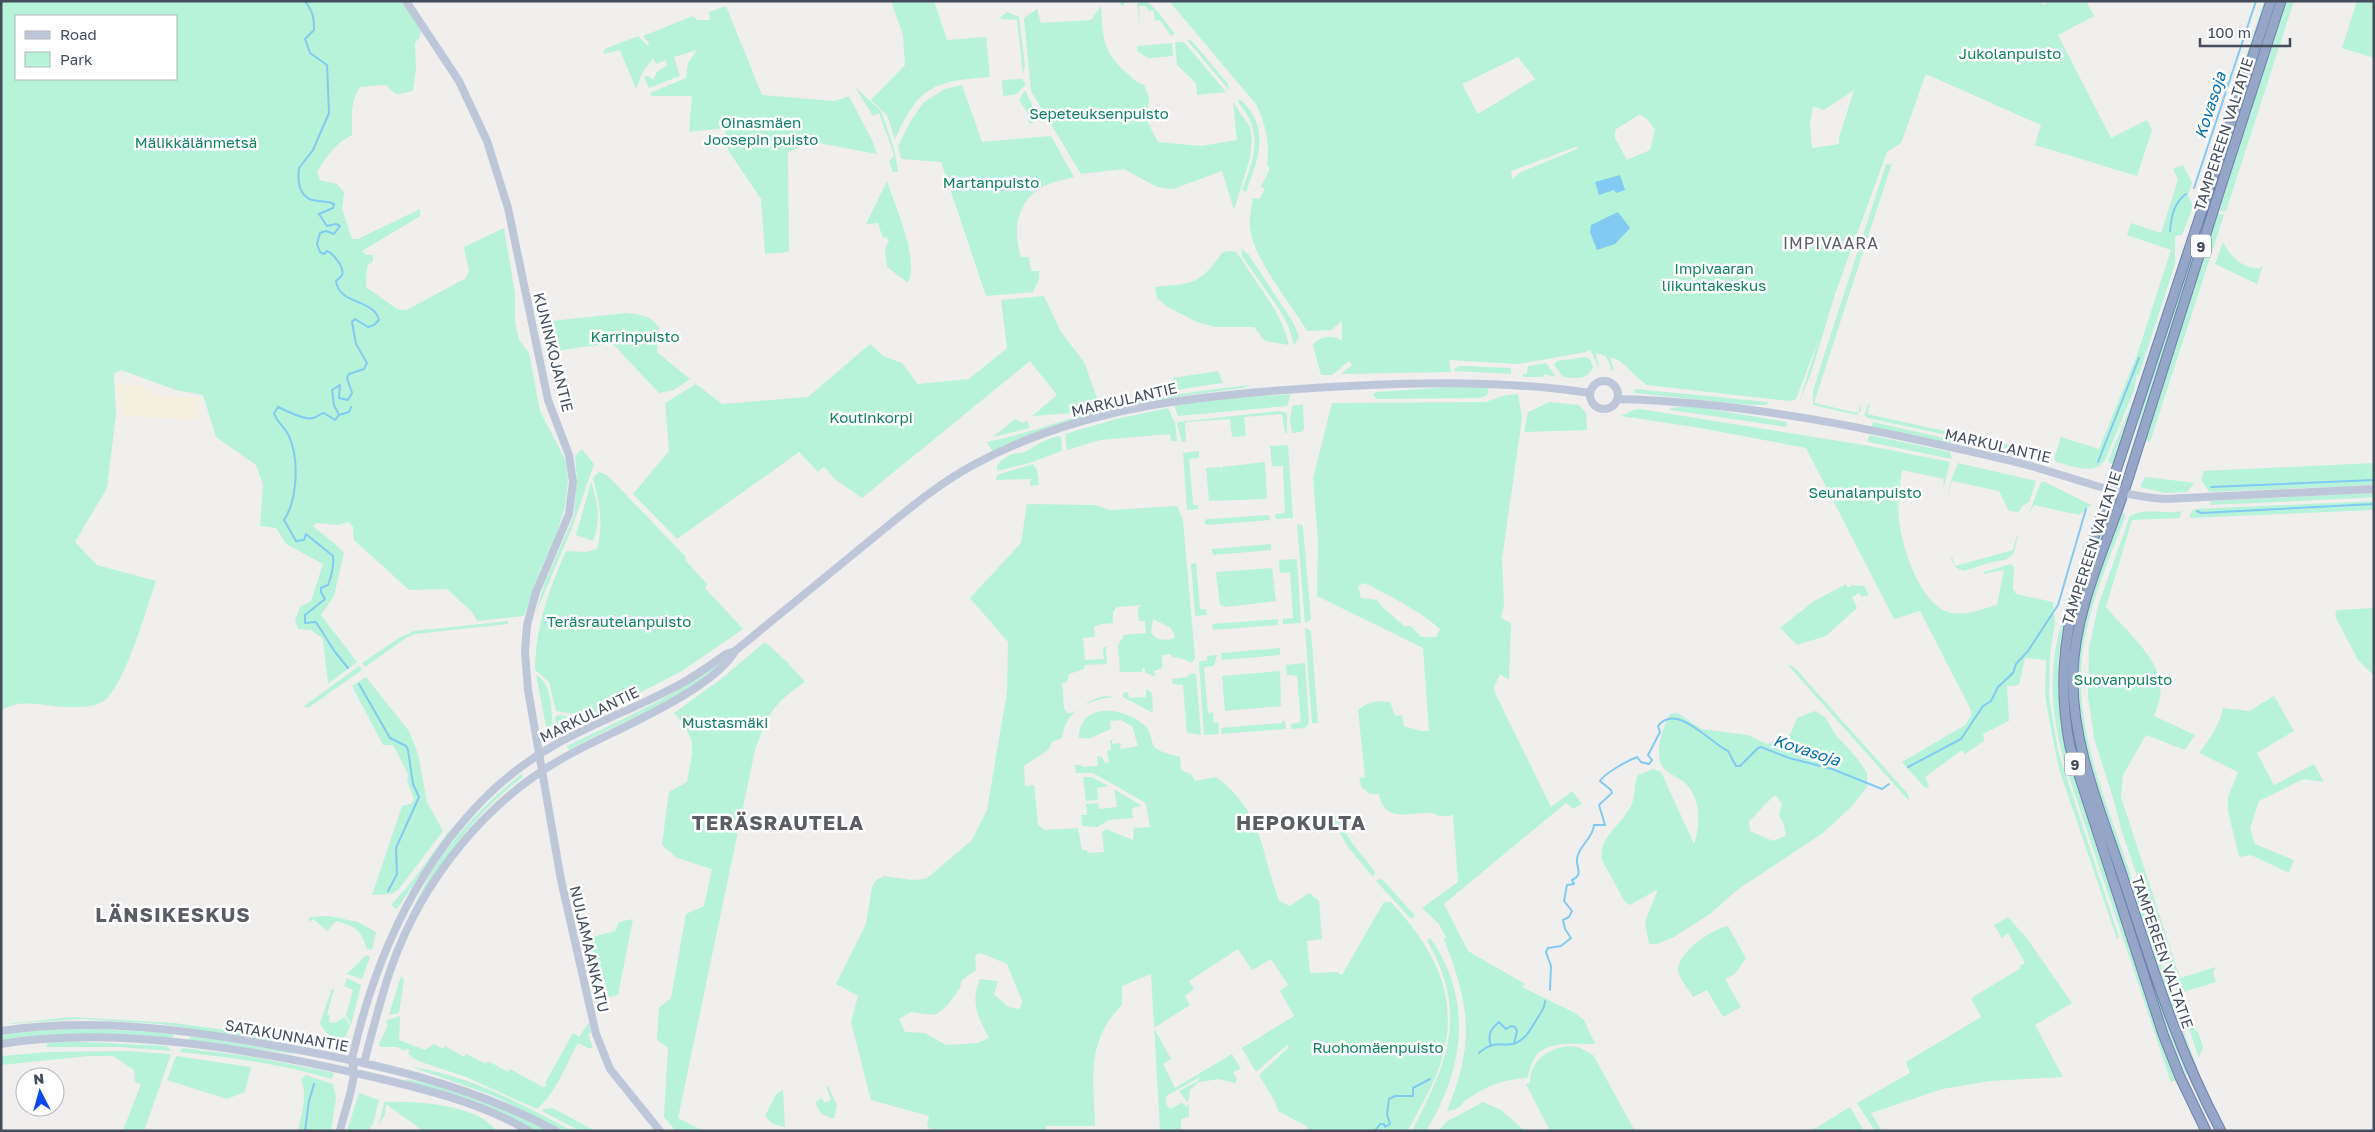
<svg xmlns="http://www.w3.org/2000/svg" width="2375" height="1132" viewBox="0 0 2375 1132" font-family="'Golos Text',sans-serif">
<style>
.green{fill:#b7f3d8;fill-rule:evenodd}
.sand{fill:#f4f0dd}
.water{fill:#80caf4}
.lines{fill:none;stroke-linecap:round;stroke-linejoin:round}
.stream{stroke:#80caf4;stroke-width:2}
.trunk-casing{stroke:#6c81ae;stroke-width:11}
.secondary{stroke:#bec7d9;stroke-width:8}
.trunk{stroke:#96a6c9;stroke-width:9}
.labels{text-anchor:middle;dominant-baseline:central;stroke-width:5;stroke-linejoin:round;paint-order:stroke}
.shield{fill:#fff;stroke:#7c828e;stroke-width:1}
.shield-label{font-size:14px;font-weight:bold;fill:#444d5d}
.park-label{font-size:15px;fill:#0e855d;stroke:#fff}
.street-label{font-size:15px;fill:#444d5d;stroke:#fff}
.water-label{font-size:16px;font-style:italic;fill:#0072b4;stroke:#fff}
.neighbourhood-label{font-size:16px;letter-spacing:1px;fill:#5a5d64;stroke:#fff}
.district-label{font-size:20px;font-weight:bold;letter-spacing:1px;fill:#5a5d64;stroke:#fff}
</style>
<rect width="100%" height="100%" fill="#f1eeee"/>
<path class="green" d="M 1,1 L 401,1 L 421,29 L 420,37 L 415,43 L 416,68 L 413,91 C 396,94 399,98 386,85 L 360,87 C 350,100 352,120 352,135 C 335,144 327,155 317,172 L 320,180 L 337,184 L 344,192 L 342,209 L 352,239 L 358,239 L 420,209 L 420,216 L 362,251 L 366,255 L 373,255 L 373,261 L 367,266 L 366,287 L 397,309 L 407,310 L 466,278 L 469,271 L 464,247 L 504,228 L 515,293 L 515,322 L 519,340 L 529,353 L 540,411 L 566,461 L 568,481 L 565,507 L 557,532 L 539,573 L 524,616 L 477,621 L 472,612 L 447,589 L 409,590 L 354,540 L 353,527 L 349,522 L 338,525 L 316,523 L 313,526 C 323,536 333,540 344,553 L 334,596 L 321,615 L 357,662 L 328,684 L 323,639 L 311,630 L 298,629 L 295,621 L 300,607 L 311,601 L 323,564 L 286,544 L 276,528 L 260,526 L 263,484 L 256,465 L 216,437 L 203,395 L 176,390 L 121,370 L 114,374 L 116,415 L 107,488 L 75,542 L 97,565 L 156,581 C 147,606 124,690 102,702 C 90,709 66,707 53,706 C 34,704 17,700 1,711 ZM 16,16 L 176,16 L 176,79 L 16,79 Z
M 891,1 L 934,1 L 947,40 L 986,37 L 990,77 C 934,81 918,86 895,140 L 887,115 L 871,100 L 905,65 L 903,35 Z
M 1117,1 L 1147,1 L 1158,12 L 1175,34 L 1171,36 L 1160,20 L 1155,21 L 1153,10 L 1149,11 L 1145,6 L 1139,6 L 1140,27 L 1137,2 L 1124,3 L 1124,7 Z
M 1169,1 L 2041,1 L 2043,5 L 2050,1 L 2086,1 L 2094,16 L 2058,35 L 2111,138 L 2147,120 L 2152,130 L 2137,176 L 2035,145 L 2041,125 L 1926,74 L 1901,143 L 1887,152 L 1835,294 L 1812,370 L 1799,403 L 1819,338 L 1796,399 L 1790,401 L 1646,385 L 1620,361 L 1610,357 L 1614,369 L 1612,371 L 1606,356 L 1596,353 L 1599,369 L 1591,351 L 1587,350 L 1587,352 L 1518,364 L 1449,360 L 1451,372 L 1341,374 L 1352,365 L 1349,361 L 1332,375 L 1321,375 L 1313,345 C 1319,336 1334,334 1342,341 L 1342,321 L 1331,330 L 1307,331 C 1291,303 1257,264 1251,233 C 1248,221 1251,210 1253,198 L 1259,199 L 1265,189 L 1261,186 L 1269,171 L 1269,167 L 1267,166 C 1270,142 1266,125 1256,104 ZM 1518,57 L 1535,79 L 1478,114 L 1462,84 ZM 1854,90 L 1839,138 L 1839,144 L 1812,148 L 1810,125 L 1813,106 L 1824,110 ZM 1640,114 L 1649,121 L 1655,130 L 1650,150 L 1627,160 L 1615,138 L 1615,130 ZM 1578,146 L 1577,149 L 1521,172 L 1512,179 L 1511,171 Z
M 2264,1 L 2267,1 L 2200,203 L 2198,203 Z
M 2274,1 L 2277,1 L 2210,206 L 2208,205 Z
M 2285,1 L 2294,1 L 2226,211 L 2223,212 L 2220,210 L 2250,106 Z
M 2357,1 L 2374,1 L 2374,58 L 2342,48 Z
M 726,6 L 762,95 L 835,101 L 849,96 L 873,142 L 877,154 L 813,142 L 788,152 L 789,252 L 765,254 L 761,199 L 728,150 L 725,128 L 689,132 L 692,96 L 651,96 L 650,93 L 686,78 L 688,63 L 697,50 L 674,57 L 680,76 L 649,88 L 644,77 L 648,76 L 653,80 L 657,72 L 667,65 L 666,60 L 656,64 L 653,58 L 643,72 L 636,89 L 620,50 L 603,54 L 605,49 L 638,36 L 648,46 L 649,43 L 643,36 L 693,16 L 697,20 L 710,20 L 709,12 Z
M 1101,6 C 1103,38 1102,52 1128,74 C 1133,79 1137,83 1144,85 L 1149,98 L 1147,121 L 1158,142 L 1201,146 L 1237,140 L 1233,102 L 1250,127 L 1252,139 L 1250,158 L 1234,210 L 1222,171 L 1173,189 L 1157,187 L 1124,169 L 1081,174 L 1031,91 L 1024,18 L 1037,9 L 1041,23 L 1091,20 Z
M 1007,12 L 1019,17 L 1025,66 L 1023,74 L 1017,20 L 999,19 Z
M 1186,39 L 1192,41 L 1228,84 L 1229,90 Z
M 1175,42 L 1184,42 L 1226,92 L 1197,95 L 1196,83 L 1177,65 Z
M 1172,43 L 1173,56 L 1149,58 L 1138,52 L 1137,46 Z
M 1022,79 L 1026,84 L 1017,94 L 1003,96 L 1002,80 Z
M 962,85 L 982,142 L 1051,136 L 1074,177 C 1064,180 1049,182 1040,188 C 1016,204 1013,232 1021,257 L 1029,257 L 1031,271 L 1039,271 L 1039,279 L 1033,292 L 986,296 L 941,162 L 901,159 L 898,146 L 910,122 L 924,102 L 945,89 Z
M 855,87 L 881,111 L 894,148 L 898,172 L 893,172 L 889,162 L 894,155 L 879,113 L 873,116 Z
M 1025,90 L 1038,117 L 1031,124 L 1029,123 L 1027,112 L 1019,100 Z
M 1238,99 C 1243,101 1246,105 1249,109 C 1269,135 1256,165 1246,192 L 1242,190 C 1251,166 1261,143 1249,118 C 1246,111 1238,104 1238,99 Z
M 1892,163 L 1814,403 L 1858,413 L 1861,404 L 1861,410 L 1857,415 L 1813,405 L 1813,392 L 1820,368 L 1886,164 L 1890,165 Z
M 2183,165 L 2192,183 L 2188,195 L 2193,207 L 2182,235 L 2175,236 L 2175,264 L 2139,375 L 2137,375 L 2134,390 L 2106,458 C 2096,477 2073,466 2056,462 L 2054,459 L 2061,437 L 2099,449 L 2137,355 L 2171,250 L 2127,235 L 2131,223 L 2161,233 L 2178,180 L 2173,169 Z
M 887,181 C 896,209 919,257 908,283 L 887,267 L 885,248 L 889,241 L 886,237 L 883,238 L 878,223 L 866,224 Z
M 2206,209 L 2209,210 L 2128,468 L 2126,467 L 2138,427 L 2140,410 Z
M 2217,213 L 2224,215 L 2150,442 L 2146,441 L 2149,422 Z
M 2223,242 C 2229,255 2243,270 2260,268 L 2263,265 L 2257,284 L 2215,264 Z
M 2183,243 L 2183,256 L 2135,404 L 2125,424 L 2112,464 L 2108,461 L 2138,389 L 2182,252 Z
M 1241,248 L 1249,255 L 1294,324 L 1299,337 L 1294,345 L 1288,325 L 1279,309 L 1242,256 Z
M 1230,251 L 1237,252 C 1255,283 1281,310 1289,345 L 1265,341 L 1254,327 L 1215,327 L 1197,322 L 1166,306 L 1157,298 L 1155,287 C 1196,283 1198,285 1223,252 Z
M 1044,296 L 1061,332 L 1084,362 L 1100,406 L 1074,413 L 1032,416 L 1057,395 L 1030,361 L 862,498 L 836,480 L 824,467 L 818,472 L 799,452 L 677,539 L 633,494 L 669,451 L 665,403 L 696,384 L 722,404 L 808,397 L 870,344 L 883,356 L 902,363 L 918,384 L 969,379 L 1007,348 L 1001,300 Z
M 626,313 C 640,315 650,315 659,327 L 657,352 L 690,379 L 674,390 L 659,393 L 612,343 L 548,352 L 542,322 Z
M 1585,357 L 1590,359 L 1593,367 C 1588,381 1574,378 1563,377 L 1554,365 L 1557,361 Z
M 1546,363 L 1556,377 L 1544,374 L 1543,377 L 1523,377 L 1523,374 L 1527,374 L 1528,366 Z
M 1460,366 L 1511,368 L 1511,374 L 1454,371 L 1455,368 Z
M 1218,371 L 1223,383 L 1176,390 L 1173,378 Z
M 1251,385 L 1243,388 C 1156,398 1073,416 992,451 L 987,442 C 1027,434 1065,419 1104,409 C 1153,397 1201,390 1251,385 Z
M 1463,386 L 1485,387 L 1488,389 L 1488,393 L 1486,396 L 1479,398 L 1377,399 L 1373,395 L 1376,392 Z
M 1635,389 L 1768,402 L 1767,405 L 1749,405 L 1634,393 Z
M 1291,394 L 1287,406 L 1178,416 L 1174,405 L 1204,400 Z
M 1518,394 L 1522,418 L 1502,559 L 1504,605 L 1501,618 L 1511,623 L 1509,680 L 1500,674 L 1494,687 L 1495,693 L 1551,807 L 1572,791 L 1582,804 L 1573,809 L 1566,803 L 1444,904 L 1468,951 L 1525,984 L 1522,987 L 1575,1013 L 1584,1020 L 1595,1044 C 1579,1044 1551,1041 1538,1053 C 1532,1060 1530,1070 1527,1078 C 1502,1080 1491,1084 1469,1098 C 1459,1104 1462,1110 1447,1111 C 1475,1043 1470,1006 1444,939 L 1446,937 L 1438,923 L 1422,908 L 1458,882 L 1453,815 C 1450,815 1445,817 1441,816 C 1437,816 1435,813 1430,813 C 1411,812 1384,824 1379,794 L 1370,794 L 1362,788 L 1359,778 L 1365,777 L 1358,710 C 1369,701 1377,701 1390,702 L 1395,716 L 1402,715 L 1404,726 L 1420,731 L 1429,731 L 1423,648 L 1317,596 L 1318,541 L 1313,478 L 1332,403 L 1486,402 L 1502,396 ZM 1365,583 C 1392,598 1416,608 1440,629 L 1436,637 L 1421,637 L 1411,626 L 1404,626 C 1394,616 1385,612 1377,600 L 1361,598 L 1358,586 Z
M 1550,402 L 1579,405 L 1586,413 L 1587,430 L 1524,432 L 1528,412 Z
M 1303,404 L 1304,429 L 1301,432 L 1292,433 L 1290,421 L 1292,406 Z
M 1870,404 L 1867,414 L 1958,434 L 1962,429 L 1959,436 L 1956,437 L 1868,418 L 1864,415 L 1868,405 Z
M 1692,406 L 1787,422 L 1786,427 L 1670,410 L 1670,408 Z
M 1168,408 L 1175,423 L 1177,441 L 1171,441 L 1170,434 L 1100,440 L 1067,450 L 1065,434 L 1116,419 Z
M 1640,409 L 1870,446 L 1950,462 L 1943,491 L 1944,479 L 1902,470 C 1900,487 1897,504 1899,520 C 1902,547 1920,604 1948,612 C 1964,617 1982,609 1997,605 L 2004,570 L 1984,574 L 1984,572 L 2011,564 L 2014,567 L 2013,589 L 2016,594 L 2053,602 L 2055,623 L 2050,654 L 2049,696 L 2058,751 L 2119,937 L 2117,939 L 2059,769 L 2048,714 L 2045,693 L 2046,660 L 2025,658 L 2019,685 L 2007,686 L 2009,721 L 1983,734 L 1984,741 L 1965,754 L 1962,750 L 1925,777 L 1929,786 L 1926,789 L 1902,762 L 1965,725 L 1972,714 L 1970,708 L 1920,611 L 1894,619 L 1806,448 L 1700,428 L 1621,416 L 1633,410 Z
M 1279,411 L 1287,413 L 1287,433 L 1285,433 L 1282,414 L 1244,417 L 1246,436 L 1232,437 L 1230,419 L 1185,422 L 1186,441 L 1182,442 L 1177,424 L 1178,422 Z
M 1015,419 L 1023,423 L 1027,421 L 1030,428 L 993,437 Z
M 1873,422 L 1949,439 L 1957,441 L 1951,444 L 1871,427 Z
M 1968,430 L 1967,436 L 2048,453 L 2046,458 L 1966,439 L 1965,434 Z
M 1869,435 L 1950,452 L 1952,459 L 1868,442 Z
M 1058,436 L 1061,437 L 1062,451 L 1029,463 L 997,471 L 997,466 C 1011,448 1019,457 1032,448 C 1040,442 1048,439 1058,436 Z
M 1288,445 L 1293,518 L 1276,519 L 1275,514 L 1285,513 L 1283,466 L 1272,466 L 1270,446 Z
M 582,449 L 594,464 L 572,528 L 535,615 L 545,582 L 574,516 L 577,478 L 575,456 Z
M 1199,451 L 1199,458 L 1189,459 L 1193,505 L 1198,505 L 1199,509 L 1187,510 L 1183,453 Z
M 1265,462 L 1267,495 L 1266,499 L 1209,501 L 1206,468 L 1221,467 L 1222,475 L 1222,467 Z
M 1958,463 L 2036,481 L 2029,502 L 2022,506 L 2019,512 L 2009,511 L 1999,491 L 1952,481 L 1948,497 L 1951,480 Z
M 2374,463 L 2374,485 L 2209,492 L 2201,480 L 2204,471 Z
M 1033,464 L 1037,470 L 1039,485 L 1030,486 L 1031,479 L 996,480 L 997,475 Z
M 599,472 L 607,475 L 685,556 L 686,561 L 707,584 L 705,588 L 743,629 L 682,671 L 597,715 L 592,717 L 556,711 L 549,682 L 535,670 C 536,625 548,592 566,551 L 586,552 L 597,549 C 604,524 599,502 593,478 Z
M 2145,477 L 2188,482 L 2194,483 L 2187,492 L 2165,493 L 2140,487 Z
M 591,482 C 598,501 601,522 593,541 L 576,535 Z
M 2041,482 L 2045,482 L 2091,505 L 2079,515 L 2034,505 L 2028,516 Z
M 2374,493 L 2374,497 L 2362,498 L 2210,505 L 2210,501 Z
M 2374,501 L 2374,510 L 2189,518 L 2192,511 L 2195,509 Z
M 1027,504 L 1095,505 L 1110,510 L 1177,506 L 1183,520 L 1195,658 L 1191,663 L 1184,659 L 1171,657 L 1171,654 L 1162,655 L 1162,668 L 1154,671 L 1155,676 L 1145,673 L 1145,668 L 1142,668 L 1142,672 L 1120,672 L 1118,645 L 1124,635 L 1146,633 L 1145,621 L 1139,621 L 1138,608 L 1141,605 L 1117,607 L 1113,612 L 1113,623 L 1101,624 L 1094,627 L 1095,637 L 1083,638 L 1085,660 L 1104,659 L 1103,647 L 1106,647 L 1107,664 L 1085,665 L 1084,669 L 1069,674 L 1067,682 L 1062,683 L 1064,708 L 1067,713 L 1072,713 C 1085,705 1097,693 1113,697 C 1087,700 1066,710 1062,738 L 1052,742 L 1048,750 L 1024,766 L 1025,786 L 1034,785 L 1038,825 L 1045,830 L 1078,828 L 1082,850 L 1087,850 L 1088,853 L 1104,852 L 1102,832 L 1106,829 L 1133,840 L 1134,828 L 1150,827 L 1146,804 L 1142,801 L 1093,773 L 1076,773 L 1075,765 L 1081,765 L 1082,767 L 1098,766 L 1097,756 L 1102,757 L 1105,763 L 1109,762 L 1107,751 L 1111,750 L 1110,740 L 1112,740 L 1112,744 L 1121,743 L 1120,749 L 1138,746 L 1132,726 L 1121,720 L 1110,721 L 1111,729 L 1090,738 L 1079,738 C 1079,701 1126,706 1146,727 C 1152,733 1150,745 1158,750 C 1164,753 1173,755 1180,757 L 1181,770 L 1191,774 L 1195,781 L 1216,777 C 1264,813 1260,850 1279,901 L 1290,906 L 1309,893 L 1319,901 L 1322,939 L 1307,941 L 1310,973 L 1337,972 L 1342,975 L 1384,902 L 1391,902 C 1435,950 1462,998 1440,1065 C 1432,1088 1419,1109 1408,1131 L 1306,1131 L 1308,1127 L 1278,1111 L 1275,1102 L 1259,1075 L 1289,1047 L 1287,1045 L 1256,1072 L 1242,1048 L 1294,1016 L 1280,991 L 1288,985 L 1271,959 L 1252,970 L 1238,949 L 1189,981 L 1194,989 L 1185,996 L 1190,1005 L 1154,1028 L 1171,1059 L 1163,1064 L 1175,1088 L 1232,1054 L 1241,1069 L 1233,1072 L 1237,1078 L 1235,1083 L 1219,1079 L 1199,1082 L 1190,1090 L 1188,1103 L 1179,1091 L 1198,1081 L 1200,1077 L 1166,1096 L 1167,1106 L 1171,1109 L 1181,1103 L 1185,1104 L 1185,1107 L 1189,1104 L 1189,1117 L 1181,1119 L 1181,1131 L 1160,1131 L 1151,974 L 1122,986 L 1122,1005 C 1085,1042 1094,1079 1095,1126 L 1046,1126 L 1046,1131 L 934,1131 L 927,1126 L 929,1116 L 871,1100 L 851,1022 L 858,996 L 836,984 L 866,924 L 872,887 L 876,880 L 884,876 L 912,880 L 926,879 L 972,840 L 987,810 L 1007,692 L 1008,642 L 970,598 L 1021,543 ZM 1153,619 L 1171,628 L 1175,636 L 1173,639 C 1163,640 1157,641 1151,632 ZM 981,953 L 1007,964 L 1022,1001 L 1020,1009 L 1008,1007 L 994,994 L 998,981 L 980,979 C 970,1004 978,1016 989,1038 L 977,1043 L 946,1045 L 925,1033 L 905,1032 L 899,1019 L 911,1012 L 935,1015 L 947,1006 L 960,988 L 962,980 L 976,970 L 975,955 Z
M 2109,509 L 2112,510 C 2094,561 2072,612 2069,666 C 2065,737 2095,805 2117,871 C 2140,939 2161,1008 2188,1074 L 2186,1075 L 2158,1007 L 2071,736 L 2066,667 L 2075,610 Z
M 2181,511 L 2180,518 L 2132,520 L 2106,607 C 2123,628 2156,655 2160,682 C 2162,694 2158,705 2154,716 L 2195,735 L 2185,750 L 2146,735 L 2123,775 L 2121,797 L 2180,978 L 2216,967 L 2213,973 L 2216,982 L 2180,993 L 2192,1026 L 2198,1032 L 2203,1047 L 2199,1058 L 2122,832 L 2113,798 L 2094,738 L 2088,696 L 2089,647 L 2099,603 L 2130,516 C 2145,507 2165,515 2181,511 Z
M 2122,512 L 2125,514 L 2125,517 C 2106,568 2083,618 2081,673 C 2079,741 2108,806 2129,870 C 2152,937 2173,1004 2198,1070 L 2195,1071 L 2175,1022 L 2092,770 C 2075,715 2072,658 2089,602 C 2098,571 2112,543 2122,512 Z
M 1269,515 L 1270,520 L 1207,525 L 1204,522 L 1207,519 Z
M 1297,524 L 1302,525 L 1303,528 L 1311,619 L 1305,623 Z
M 2017,535 L 2018,536 L 2014,553 L 2006,560 L 1996,561 L 1963,571 L 1955,567 L 1951,559 L 1952,557 L 1955,566 L 2013,550 Z
M 2084,543 L 2087,543 L 2085,552 C 2079,573 2071,594 2066,615 C 2050,677 2060,732 2079,792 L 2176,1080 L 2171,1082 L 2064,762 C 2057,733 2051,704 2053,674 C 2055,629 2074,586 2084,543 Z
M 1271,544 L 1271,550 L 1213,555 L 1212,549 Z
M 1297,559 L 1301,623 L 1283,624 L 1283,619 L 1293,618 L 1290,572 L 1280,573 L 1279,560 Z
M 1196,563 L 1200,609 L 1206,609 L 1207,615 L 1195,616 L 1191,564 Z
M 1272,568 L 1276,601 L 1225,607 L 1220,605 L 1216,572 Z
M 1846,584 L 1848,588 L 1852,585 L 1864,586 L 1869,595 L 1862,597 L 1859,593 L 1852,597 L 1857,608 L 1826,636 L 1797,645 L 1780,628 L 1814,601 Z
M 2374,608 L 2374,676 L 2358,660 L 2335,616 L 2337,610 Z
M 1278,619 L 1278,625 L 1213,630 L 1212,624 Z
M 508,621 L 508,624 L 415,634 L 406,638 L 365,667 L 362,663 L 399,638 L 414,631 Z
M 1305,628 L 1311,631 L 1318,723 L 1312,723 Z
M 765,642 L 785,660 L 805,682 C 773,704 768,713 755,750 L 678,1118 L 704,1131 L 676,1131 L 664,1117 L 668,1048 L 657,1040 L 659,1008 L 671,998 L 686,914 L 704,906 L 712,869 L 677,858 L 662,845 L 669,792 L 687,782 C 693,748 699,741 674,713 L 721,679 Z
M 1280,648 L 1280,655 L 1222,660 L 1221,653 Z
M 1217,655 L 1214,666 L 1204,667 L 1208,713 L 1213,712 L 1214,723 L 1218,722 L 1219,734 L 1204,735 L 1199,662 L 1207,660 L 1207,656 Z
M 729,656 C 684,700 623,720 569,750 L 567,746 C 622,719 680,694 729,656 Z
M 1305,663 L 1309,723 L 1305,728 L 1291,729 L 1291,724 L 1301,722 L 1297,676 L 1287,675 L 1286,665 Z
M 1787,664 L 1794,667 L 1908,794 L 1909,801 Z
M 359,666 L 362,670 L 308,708 L 304,706 Z
M 1280,671 L 1281,706 L 1225,711 L 1222,676 Z
M 1193,673 L 1196,674 L 1201,735 L 1187,733 L 1183,685 L 1173,684 L 1172,679 L 1188,677 L 1188,675 Z
M 536,675 C 552,682 551,710 553,726 L 547,729 L 546,726 Z
M 366,677 L 409,731 L 418,754 L 427,802 L 443,831 L 399,889 L 392,894 L 372,895 L 402,806 L 411,804 L 414,800 L 407,780 L 408,774 L 393,745 L 383,745 L 352,686 Z
M 1146,689 L 1152,693 L 1153,713 L 1123,697 L 1123,693 L 1128,692 L 1129,698 L 1146,697 Z
M 2274,696 L 2294,731 L 2257,753 L 2274,785 L 2314,764 L 2324,782 L 2303,779 L 2259,801 L 2250,828 L 2255,844 L 2294,860 L 2289,873 L 2251,855 L 2239,857 L 2228,811 L 2228,797 L 2238,772 L 2199,753 C 2210,739 2219,726 2223,708 L 2249,711 Z
M 1815,711 L 1825,717 L 1835,734 L 1856,757 L 1867,773 L 1867,787 L 1851,807 L 1823,833 L 1737,890 L 1710,914 L 1672,938 L 1657,944 L 1649,944 L 1645,922 L 1658,889 L 1630,905 L 1625,902 L 1602,860 C 1597,839 1622,824 1631,806 C 1636,796 1633,785 1638,775 L 1653,769 L 1661,772 L 1694,844 C 1701,824 1701,797 1684,782 C 1678,777 1666,773 1662,766 C 1654,751 1663,728 1670,714 L 1678,713 L 1701,729 L 1748,735 L 1767,744 L 1790,735 L 1797,718 ZM 1776,795 L 1782,804 L 1779,815 L 1784,825 L 1786,836 L 1773,841 L 1750,831 L 1749,821 C 1759,813 1765,802 1776,795 Z
M 559,715 L 584,719 L 585,720 L 564,731 L 562,727 L 557,729 L 555,717 Z
M 1282,721 L 1285,721 L 1286,729 L 1221,734 L 1221,728 L 1282,723 Z
M 502,774 L 446,838 L 397,909 L 391,905 L 414,879 L 445,836 Z
M 521,774 L 523,777 C 474,813 439,864 411,917 L 409,916 C 417,901 424,885 432,871 C 456,833 487,802 521,774 Z
M 1083,777 L 1092,777 L 1108,786 L 1097,788 L 1098,800 L 1086,801 Z
M 1114,789 L 1142,806 L 1132,808 L 1133,818 L 1109,820 L 1097,827 L 1082,826 L 1081,815 L 1087,815 L 1086,804 L 1098,803 L 1099,809 L 1117,807 Z
M 1336,816 L 1352,843 L 1373,869 L 1375,873 L 1373,877 L 1348,847 L 1331,817 Z
M 1379,879 L 1383,880 L 1415,916 L 1411,919 L 1376,881 Z
M 329,916 L 358,922 L 376,932 L 372,950 L 367,949 C 360,928 356,927 336,921 L 327,931 L 313,919 L 309,922 L 309,917 Z
M 2008,917 L 2028,940 L 2072,1003 L 2035,1025 L 2063,1077 L 1990,1081 L 1942,1089 L 1871,1113 L 1882,1131 L 1875,1131 L 1857,1103 L 1910,1073 L 1906,1062 L 1981,1017 L 1972,1000 L 1973,997 L 2021,968 L 2020,966 L 2025,963 L 2008,933 L 2002,938 L 1994,925 Z
M 633,919 L 618,995 L 596,1000 L 582,940 L 615,931 L 619,922 Z
M 1728,926 L 1746,958 L 1735,974 L 1725,979 L 1741,1007 L 1723,1017 L 1707,990 L 1693,997 C 1689,990 1679,979 1678,970 C 1678,952 1712,929 1728,926 Z
M 1430,938 C 1474,999 1464,1070 1426,1131 L 1412,1131 C 1448,1061 1469,1014 1427,940 Z
M 366,955 L 370,957 L 362,979 L 347,974 Z
M 401,976 L 404,980 L 399,1013 L 389,1015 Z
M 347,978 L 361,985 L 351,1025 L 346,1015 L 353,990 L 344,986 Z
M 332,988 L 334,990 L 327,1014 L 330,1016 L 329,1022 L 334,1023 L 345,1017 L 350,1026 L 346,1036 C 334,1042 325,1034 320,1023 Z
M 400,1016 L 399,1040 L 425,1050 L 434,1044 L 443,1049 L 445,1046 L 464,1057 L 466,1054 L 486,1064 L 488,1061 L 508,1072 L 510,1069 L 543,1087 L 547,1086 L 545,1083 L 573,1033 L 579,1037 L 589,1022 L 591,1033 L 588,1034 L 593,1048 L 588,1048 L 578,1043 C 566,1064 556,1093 537,1109 L 466,1077 L 418,1061 L 408,1054 L 410,1051 L 406,1048 L 405,1051 L 397,1047 L 380,1047 L 379,1044 L 388,1025 L 386,1024 L 387,1020 Z
M 72,1017 L 174,1023 L 291,1039 L 290,1042 L 277,1042 L 160,1024 L 80,1019 L 5,1024 Z
M 76,1028 L 172,1033 L 174,1038 L 173,1039 L 75,1034 L 1,1040 L 1,1036 L 20,1032 Z
M 190,1036 L 293,1052 L 293,1054 L 189,1040 Z
M 69,1041 L 166,1046 L 170,1049 L 170,1051 L 120,1047 L 46,1047 L 48,1043 Z
M 1568,1046 L 1578,1047 L 1593,1055 L 1635,1131 L 1550,1131 L 1526,1084 L 1530,1083 C 1530,1060 1548,1049 1568,1046 Z
M 183,1048 L 254,1057 L 334,1073 L 332,1079 C 282,1064 230,1057 179,1052 Z
M 126,1051 L 171,1054 L 144,1131 L 123,1130 L 141,1084 L 135,1082 L 134,1070 L 113,1056 L 88,1056 L 1,1065 L 2,1056 L 48,1052 Z
M 176,1056 L 251,1067 L 245,1092 L 227,1099 L 167,1080 Z
M 412,1067 C 469,1075 522,1104 572,1131 L 564,1131 L 494,1096 Z
M 306,1075 L 333,1084 L 336,1098 L 331,1131 L 298,1131 C 301,1115 308,1095 301,1080 Z
M 406,1079 C 456,1088 503,1108 548,1131 L 536,1131 L 476,1102 L 406,1081 Z
M 826,1086 L 828,1086 L 837,1105 L 834,1119 C 819,1113 821,1114 815,1102 L 822,1098 L 824,1103 L 831,1100 Z
M 783,1090 L 785,1127 L 773,1124 L 765,1116 L 776,1094 Z
M 359,1093 L 379,1100 L 373,1124 L 368,1131 L 347,1131 Z
M 384,1102 C 413,1101 479,1104 496,1131 L 423,1131 L 386,1104 L 385,1115 L 379,1125 Z
M 1483,1102 L 1501,1110 L 1525,1131 L 1439,1131 L 1446,1122 Z
M 1850,1107 L 1864,1131 L 1811,1131 Z
M 553,1108 L 595,1131 L 580,1131 L 542,1111 L 543,1109 Z"/>
<path class="sand" d="M 116,384 L 150,387 L 150,395 L 200,398 L 199,421 L 122,415 Z"/>
<path class="water" d="M 1620,175 L 1625,190 L 1616,193 L 1614,190 L 1599,195 L 1595,182 Z
M 1618,212 L 1630,228 L 1615,244 L 1597,250 L 1590,232 L 1591,225 Z"/>
<g class="lines">
<path class="stream" d="M 305,1 C 313,12 314,17 314,30 L 305,39 L 310,53 L 327,65 L 329,113 L 313,150 L 299,168 C 297,184 300,200 318,201 C 324,202 328,201 334,204 L 333,208 L 319,214 L 327,226 L 336,224 L 340,226 L 334,234 L 326,231 L 320,233 L 317,244 L 320,252 L 324,254 L 327,251 C 333,253 345,268 342,275 C 342,276 337,280 336,281 C 339,305 374,299 379,320 L 374,325 L 368,327 L 355,319 L 352,322 L 356,344 L 367,363 L 364,369 L 349,374 L 347,378 L 352,393 L 348,400 L 339,398 L 340,385 L 332,390 L 334,405 L 339,415 L 335,420 L 324,413 C 319,414 318,417 313,418 C 305,421 285,410 278,407 L 274,413 C 277,423 285,427 289,436 C 299,458 298,499 284,520 L 296,541 L 304,540 L 306,534 L 333,556 C 334,567 332,575 328,585 L 321,588 L 321,592 L 325,599 L 305,615 L 305,623 L 316,622 L 335,652 L 348,668
M 2194,188 L 2256,1
M 2170,231 C 2171,217 2174,202 2186,194
M 339,415 L 349,412 L 351,407
M 2098,462 L 2139,358
M 2211,487 L 2374,480
M 2197,511 L 2201,513 L 2374,504
M 359,684 L 390,738 L 406,746 L 408,750 L 413,784 L 419,797 L 396,848 L 397,874 L 388,891
M 1908,767 L 1961,739 L 1983,706 L 1991,701 L 1998,687 L 2013,673 L 2016,664 L 2028,651 L 2058,605 L 2086,509
M 1550,990 L 1551,966 L 1546,952 L 1548,948 L 1561,946 L 1571,938 L 1565,929 L 1563,920 L 1569,917 L 1572,911 L 1564,901 L 1567,885 L 1574,884 L 1572,880 C 1584,874 1576,869 1577,859 C 1578,846 1593,839 1594,825 L 1605,825 L 1599,805 L 1612,793 L 1611,790 L 1600,781 C 1605,773 1627,761 1637,757 L 1641,762 L 1649,764 L 1652,760 L 1648,755 L 1660,732 L 1658,726 C 1677,702 1710,743 1728,751 L 1736,766 L 1740,766 L 1758,748 L 1761,747 L 1789,758 L 1832,769 L 1882,789 L 1889,784
M 1491,1046 C 1487,1035 1491,1029 1499,1022 L 1506,1029 L 1511,1026 L 1515,1027 L 1517,1031 L 1514,1044
M 1479,1053 C 1496,1038 1503,1048 1516,1043 C 1527,1038 1531,1028 1537,1019 C 1541,1012 1545,1009 1545,1001
M 305,1131 L 309,1101 L 314,1084
M 1375,1131 L 1380,1124 L 1384,1124 L 1385,1127 L 1390,1124 L 1387,1114 L 1389,1099 L 1395,1096 L 1413,1096 L 1413,1088 L 1430,1079"/>
<defs>
<path id="trunk" d="M 2206,1131 L 2180,1077 L 2163,1034 L 2070,747 C 2059,691 2063,641 2078,586 L 2271,1
M 2221,1131 C 2178,1051 2152,966 2124,881 C 2102,814 2071,745 2073,673 C 2075,604 2110,539 2130,473 C 2179,316 2230,158 2281,1"/>
</defs>
<use href="#trunk" class="trunk-casing"/>
<path class="secondary" d="M 406,1 L 459,81 L 487,141 L 508,208 L 548,400 L 569,455 L 573,482 L 569,514 L 536,592 L 527,625 L 525,652 L 528,690 L 561,880 L 596,1034 L 610,1069 L 660,1131
M1590 395a14 14 0 1 1 28 0a14 14 0 1 1-28 0Z
M 1617,399 C 1751,402 1882,431 2012,461 C 2063,473 2113,496 2165,499 L 2374,489
M 1,1031 C 96,1017 189,1030 283,1047 C 378,1064 471,1085 556,1131
M 1,1044 C 115,1025 257,1050 369,1076 C 424,1089 480,1102 529,1131
M 364,1063 C 372,1032 380,1001 390,971 C 422,878 491,793 580,749 C 620,728 714,689 735,651
M 340,1131 C 344,1112 353,1091 354,1072 C 354,1068 352,1065 352,1061 C 352,1055 355,1048 356,1042 C 384,928 447,806 553,746 C 591,724 631,710 669,690 C 690,680 708,667 726,654 L 735,651 C 778,616 820,581 862,547 C 898,518 934,486 975,464 C 1084,405 1208,394 1329,387 C 1416,382 1503,380 1590,393"/>
<use href="#trunk" class="trunk"/>
</g>
<g class="labels">
<g class="shield">
<rect x="2191" y="234.5" width="20" height="23" rx="4"/>
<rect x="2065" y="752.5" width="20" height="23" rx="4"/>
</g>
<g class="shield-label">
<text x="2201" y="246">9</text>
<text x="2075" y="764">9</text>
</g>
<g class="park-label">
<text x="2010" y="53">Jukolanpuisto</text>
<text x="1099" y="113">Sepeteuksenpuisto</text>
<text x="761" y="122">Oinasmäen<tspan x="761" dy="17">Joosepin puisto</tspan></text>
<text x="196" y="142">Mälikkälänmetsä</text>
<text x="991" y="182">Martanpuisto</text>
<text x="1714" y="268">Impivaaran<tspan x="1714" dy="17">liikuntakeskus</tspan></text>
<text x="635" y="336">Karrinpuisto</text>
<text x="871" y="417">Koutinkorpi</text>
<text x="1865" y="492">Seunalanpuisto</text>
<text x="619" y="621">Teräsrautelanpuisto</text>
<text x="2123" y="679">Suovanpuisto</text>
<text x="725" y="722">Mustasmäki</text>
<text x="1378" y="1047">Ruohomäenpuisto</text>
</g>
<g class="street-label">
<text transform="translate(2223 134) rotate(-72)">TAMPEREEN VALTATIE</text>
<text transform="translate(554 352) rotate(76)">KUNINKOJANTIE</text>
<text transform="translate(1124 399) rotate(-13)">MARKULANTIE</text>
<text transform="translate(1998 445) rotate(13)">MARKULANTIE</text>
<text transform="translate(2091 548) rotate(-72)">TAMPEREEN VALTATIE</text>
<text transform="translate(589 714) rotate(-26)">MARKULANTIE</text>
<text transform="translate(590 949) rotate(77)">NUIJAMAANKATU</text>
<text transform="translate(2163 952) rotate(71)">TAMPEREEN VALTATIE</text>
<text transform="translate(287 1035) rotate(10)">SATAKUNNANTIE</text>
</g>
<g class="water-label">
<text transform="translate(2210 105) rotate(-72)">Kovasoja</text>
<text transform="translate(1807 750) rotate(18)">Kovasoja</text>
</g>
<g class="neighbourhood-label">
<text x="1831" y="243">IMPIVAARA</text>
</g>
<g class="district-label">
<text x="778" y="822">TERÄSRAUTELA</text>
<text x="1301" y="822">HEPOKULTA</text>
<text x="173" y="914">LÄNSIKESKUS</text>
</g>
</g>
<rect width="2375" height="1132" fill="none" stroke="#444d5d" stroke-width="5"/>
<rect x="15" y="15" width="162" height="65" fill="#ffffff" stroke="#b4b8be"/>
<rect x="25" y="31" width="25" height="8" fill="#bec7d9" stroke="#b4b8be"/>
<text x="60" y="40" font-size="15" fill="#444d5d">Road</text>
<rect x="25" y="52" width="25" height="15" fill="#b7f3d8" stroke="#b4b8be"/>
<text x="60" y="65" font-size="15" fill="#444d5d">Park</text>
<g transform="translate(40 1092) rotate(354)"><circle r="24" fill="#ffffff" stroke="#b4b8be"/>
<path d="M0-4L9 19L0 12L-9 19Z" fill="#0849f0"/>
<text y="-8" font-size="14" font-weight="bold" text-anchor="middle" fill="#444d5d">N</text>
</g>
<path d="M2200 38v8h90v-8" fill="none" stroke="#444d5d" stroke-width="2.5"/>
<text x="2208" y="38" font-size="15" fill="#444d5d" stroke="#ffffff" stroke-width="4" paint-order="stroke">100 m</text>
</svg>
